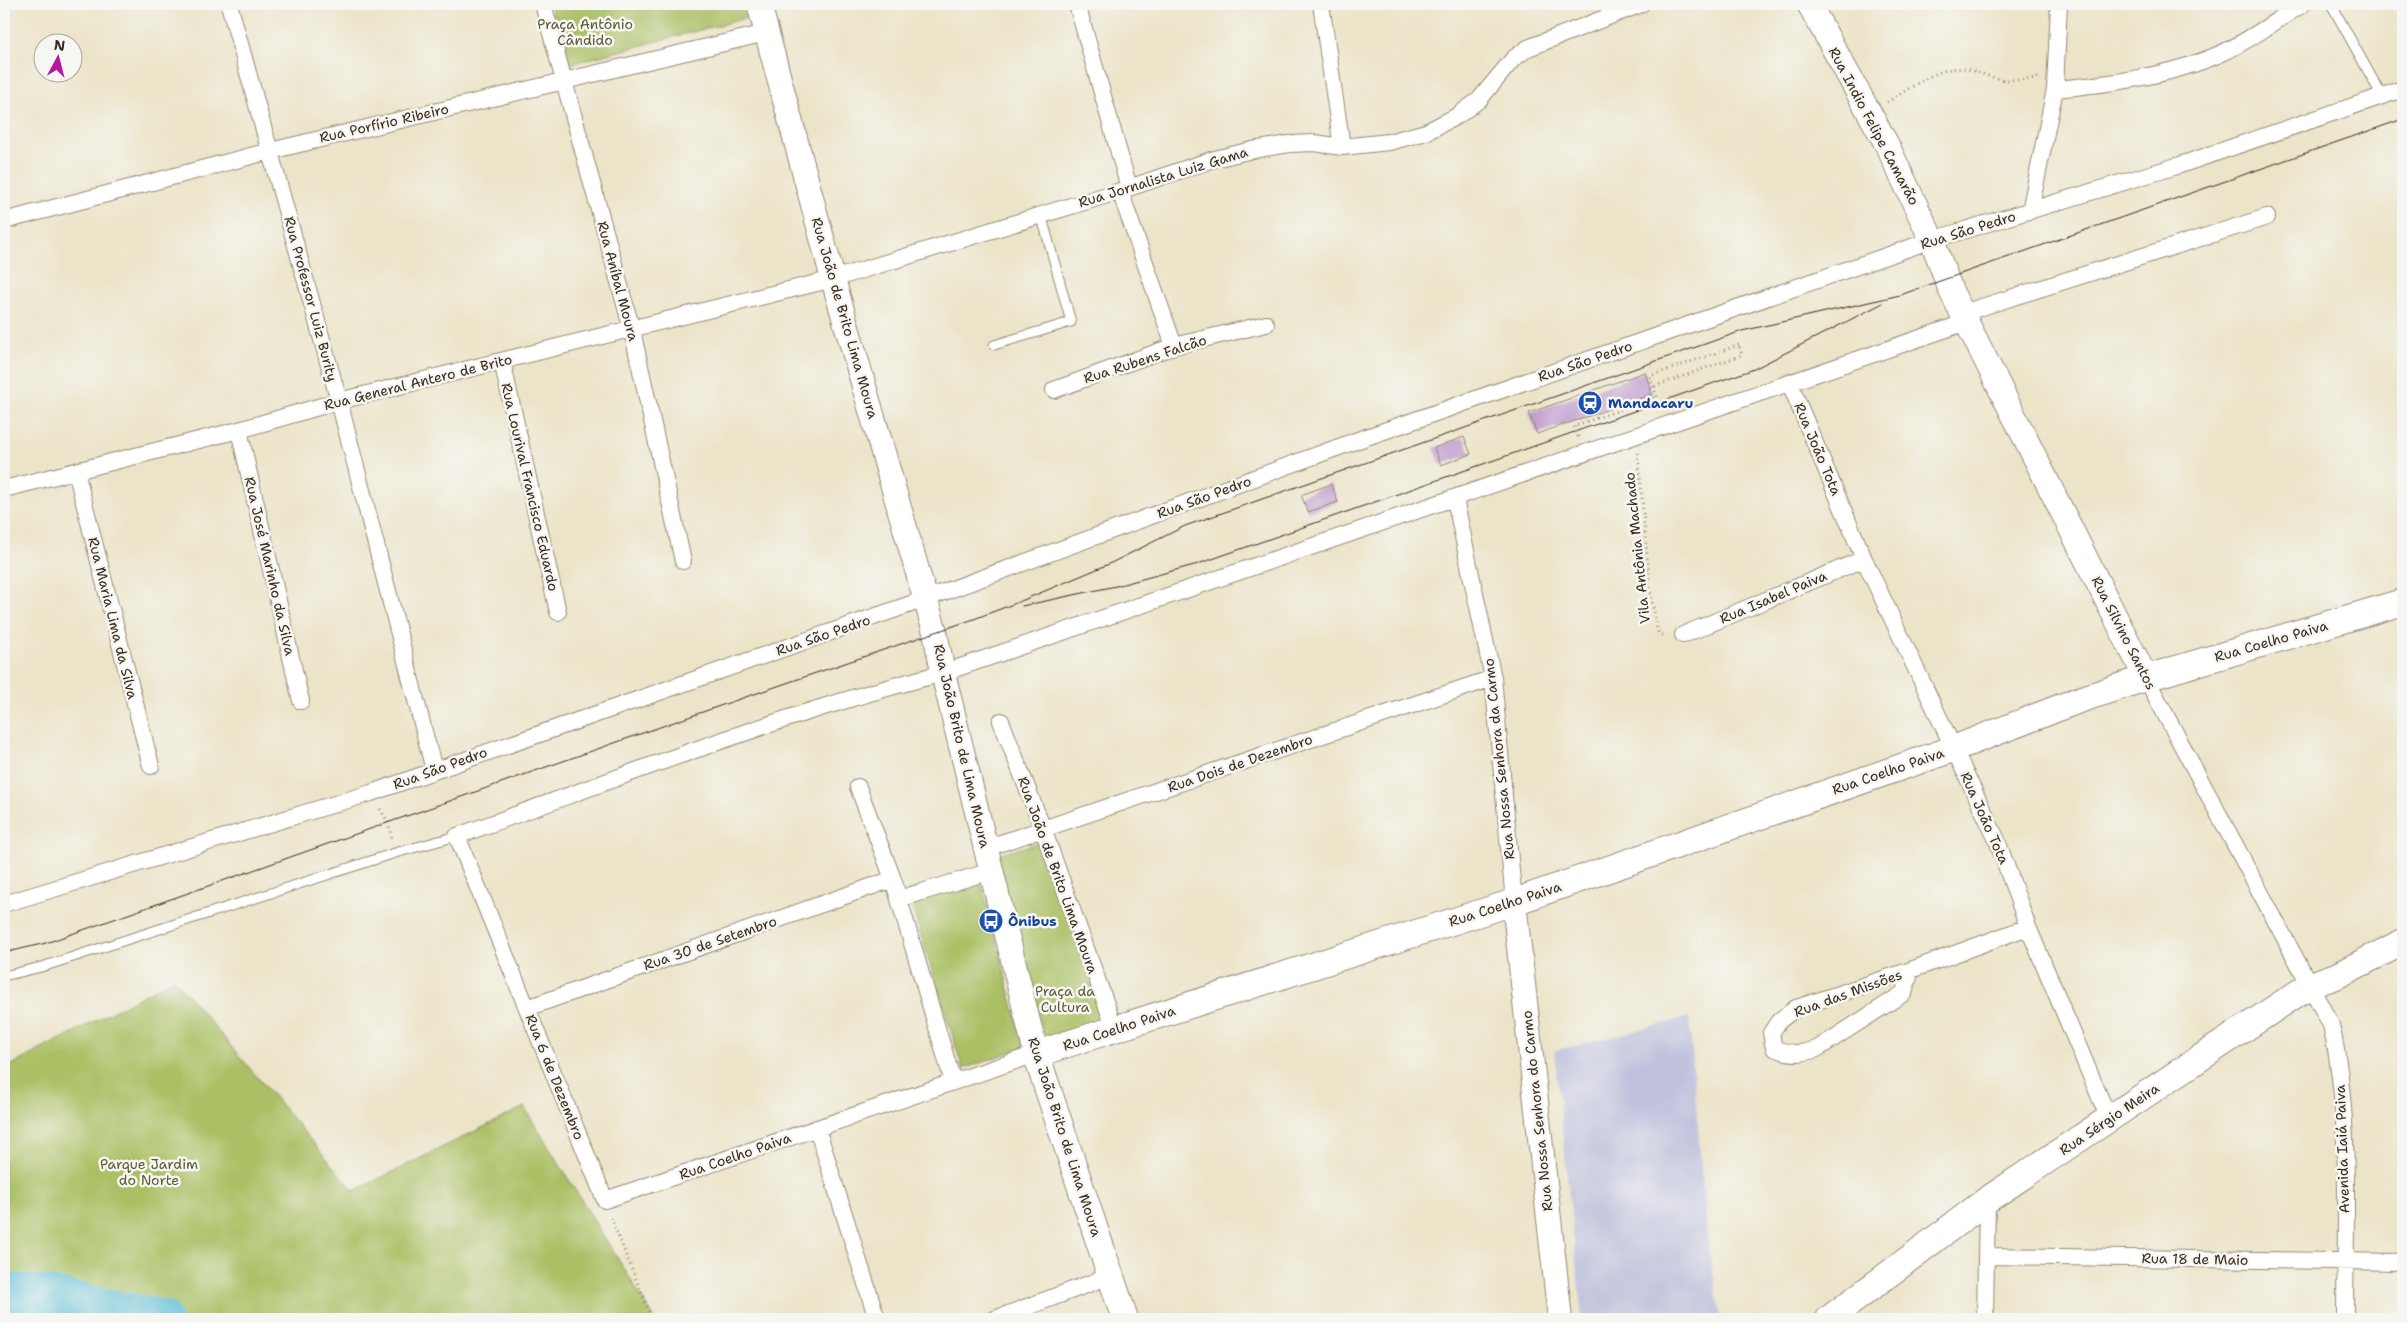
<svg xmlns="http://www.w3.org/2000/svg" width="2407" height="1323" viewBox="0 0 2407 1323" font-family="'Shantell Sans',sans-serif">
<style>
.industrial{fill:#c0c2dd}
.green{fill:#abc065;stroke:#737542}
.lines{fill:none;stroke-linecap:round;stroke-linejoin:round}
.river{stroke:#57bcd5;stroke-width:39}
.building{fill:#c19ecf}
.lane-casing{stroke:#948773;stroke-width:11}
.street-casing{stroke:#948773;stroke-width:18}
.secondary-casing{stroke:#948773;stroke-width:26}
.primary-casing{stroke:#948773;stroke-width:28}
.path{stroke:#948773;stroke-width:3;stroke-dasharray:1 4;stroke-linecap:butt}
.lane{stroke:#fff;stroke-width:9}
.street{stroke:#fff;stroke-width:16}
.secondary{stroke:#fff;stroke-width:24}
.primary{stroke:#fff;stroke-width:26}
.tram{stroke:#3b2a1e;stroke-width:1}
.path-bridge{stroke:#948773;stroke-width:3;stroke-dasharray:1 4;stroke-linecap:butt}
.labels{text-anchor:middle;dominant-baseline:central;stroke-width:5;stroke-linejoin:round;paint-order:stroke}
.park-label{font-size:14px;fill:#5d5733;stroke:#f6f6f2}
.street-label{font-size:14px;fill:#3b2a1e;stroke:#f6f6f2}
.transit-label{font-size:14px;font-weight:bold;fill:#164399;stroke:#f6f6f2;text-anchor:start}
</style>
<rect width="100%" height="100%" fill="#f6f6f2"/>
<filter id="ink" filterUnits="userSpaceOnUse"><feTurbulence type="fractalNoise" baseFrequency=".02" numOctaves="2"/><feDisplacementMap in="SourceGraphic" scale="10" xChannelSelector="R" yChannelSelector="G"/><feConvolveMatrix kernelMatrix="1 2 1 2 8 2 1 2 1" color-interpolation-filters="sRGB"/></filter>
<filter id="wash" filterUnits="userSpaceOnUse"><feTurbulence type="fractalNoise" baseFrequency=".0096" numOctaves="4" result="noise"/><feDisplacementMap in="SourceGraphic" scale="20" xChannelSelector="R" yChannelSelector="G"/><feGaussianBlur stdDeviation="1.12" result="paint"/><feColorMatrix in="noise" values="0 0 0 0 0 0 0 0 0 0 0 0 0 0 0 0 0 1.4 0 .05"/><feComposite in="paint" operator="in"/></filter>
<g filter="url(#wash)">
<rect width="100%" height="100%" fill="#ece4c8"/>
<path class="industrial" d="M 1689,1017 L 1707,1237 L 1721,1319 L 1582,1319 L 1554,1051 Z"/>
<path class="green" d="M 550,4 L 747,4 L 750,17 L 566,65 Z
M 1042,842 L 1105,1025 L 1045,1040 L 994,855 Z
M 978,870 L 1024,1047 L 963,1069 L 907,891 Z
M 174,979 L 354,1191 L 524,1107 L 655,1319 L 149,1319 L 4,1295 L 4,1069 Z"/>
<g class="lines">
<path class="river" d="M 4,1292 L 49,1296 L 162,1319"/>
</g>
<g id="blocks">
<path class="building" d="M 1645,372 L 1652,394 L 1537,434 L 1529,413 Z
M 1464,437 L 1471,454 L 1441,465 L 1434,448 Z
M 1331,484 L 1338,502 L 1308,512 L 1301,495 Z"/>
</g>
</g>
<g filter="url(#ink)">
<use href="#blocks" fill-opacity="0" stroke="#948773" stroke-width="1"/>
<g class="lines">
<defs>
<path id="lane" d="M 2331,4 L 2383,98
M 994,345 L 1071,322 L 1041,214
M 4,976 L 45,966 L 395,853 L 457,836"/>
<path id="street" d="M 229,4 L 339,401 L 434,770
M 543,4 L 632,330 L 683,561
M 1077,4 L 1129,188
M 1321,4 L 1342,147
M 2055,89 C 2110,84 2171,76 2222,53 C 2251,40 2276,20 2303,4
M 1120,191 L 1174,346
M 2030,211 L 2055,89 L 2059,4
M 4,221 L 270,151 L 766,33
M 1963,313 L 2267,217
M 502,361 L 558,612
M 1790,384 L 1864,559 L 1997,840 L 2028,927 L 2109,1119
M 1054,390 L 1174,346 L 1266,324
M 239,430 L 301,701
M 76,471 L 151,766
M 4,489 L 239,430 L 339,401 L 833,279 L 1120,191 L 1211,160 L 1252,150 L 1289,144 L 1315,143 L 1342,147 L 1389,142 L 1426,132 L 1457,116 L 1479,100 L 1513,59 L 1528,48 L 1641,4
M 1455,499 L 1493,678 L 1514,902
M 1683,635 L 1864,559
M 2146,678 L 2331,1025 C 2352,1115 2345,1227 2345,1319
M 1001,721 L 1043,829 L 1115,1029
M 858,787 L 893,879 L 953,1082
M 986,848 L 1493,678
M 899,899 L 991,871
M 4,904 L 371,793 L 925,599 L 1358,440 L 1932,240 L 2180,165 L 2403,89
M 1911,970 L 1904,993 L 1817,1049 C 1801,1054 1791,1055 1774,1048 L 1771,1033 L 1779,1021 L 1796,1008 L 1911,970 L 2028,927
M 527,1008 L 893,879
M 1036,1054 L 605,1200 L 457,836 C 617,779 777,715 943,673 L 1967,322
M 817,1128 L 877,1319
M 1987,1256 L 2403,1262
M 995,1319 L 1110,1276
M 1985,1319 L 1987,1200"/>
<path id="secondary" d="M 759,4 L 833,279 L 935,632 L 943,673 L 1036,1054
M 1809,4 L 1886,143 L 1932,240 L 1951,291 L 2146,678
M 1514,902 L 1560,1319"/>
<path id="primary" d="M 1125,1319 L 1036,1054 L 1514,902 L 1953,749 L 2079,700 L 2146,678 L 2403,602
M 1829,1319 L 1987,1200 L 2310,985 L 2336,976 L 2403,942"/>
</defs>
<use href="#lane" class="lane-casing"/>
<use href="#street" class="street-casing"/>
<use href="#secondary" class="secondary-casing"/>
<use href="#primary" class="primary-casing"/>
<path class="path" d="M 1887,102 C 1905,92 1932,71 1952,69 C 1970,66 1983,76 2000,79 C 2012,81 2025,79 2038,78
M 1650,388 L 1742,355 L 1739,345
M 1638,453 L 1650,589 L 1657,629 L 1659,634 L 1665,636
M 380,809 L 388,822 L 392,840
M 611,1218 L 652,1319"/>
<use href="#lane" class="lane"/>
<use href="#street" class="street"/>
<use href="#secondary" class="secondary"/>
<use href="#primary" class="primary"/>
<path class="tram" d="M 1022,606 L 1116,586 L 1198,564 L 1754,369 L 1883,303
M 4,953 L 46,943 L 731,702 L 974,619 L 1021,601 L 1109,564 L 1185,526 L 1742,331 L 1900,295 L 2403,119"/>
<path class="path-bridge" d="M 1578,437 L 1574,426 L 1657,397 L 1650,376 L 1739,345"/>
</g>
</g>
<defs>
<symbol id="station-disc" viewBox="-11 -11 22 22"><circle r="9.5" fill="#1a4fb4" stroke="#f6f6f2"/><path d="M-3-6H3Q5-6 5-4V2Q5 4 3 4L4.5 6H3L1.5 4h-3L-3 6H-4.5L-3 4Q-5 4-5 2V-4Q-5-6-3-6ZM-3.5-4v3h7v-3ZM-3.5 1v1.5H-2V1ZM2 1v1.5H3.5V1Z" fill="#fff"/></symbol>
<symbol id="bus-disc" viewBox="-11 -11 22 22"><circle r="9.5" fill="#1a4fb4" stroke="#f6f6f2"/><path d="M-5-6H5V4H4V6H2V4H-2V6H-4V4H-5ZM-3.5-4V0h7V-4ZM-3.5 1.2v1.5H-2V1.2ZM2 1.2v1.5H3.5V1.2Z" fill="#fff"/></symbol>
</defs>
<g fill-rule="evenodd">
<use href="#station-disc" x="1576" y="389" width="28" height="28"/>
<use href="#bus-disc" x="977" y="907" width="28" height="28"/>
</g>
<g class="labels">
<g class="park-label">
<text x="585" y="24">Praça Antônio<tspan x="585" dy="16">Cândido</tspan></text>
<text x="1065" y="991">Praça da<tspan x="1065" dy="16">Cultura</tspan></text>
<text x="149" y="1164">Parque Jardim<tspan x="149" dy="16">do Norte</tspan></text>
</g>
<g class="street-label">
<text transform="translate(384 123) rotate(-13)">Rua Porfírio Ribeiro</text>
<text transform="translate(1874 126) rotate(62)">Rua Indio Felipe Camarão</text>
<text transform="translate(1163 177) rotate(-17)">Rua Jornalista Luiz Gama</text>
<text transform="translate(1968 230) rotate(-17)">Rua São Pedro</text>
<text transform="translate(618 281) rotate(75)">Rua Aníbal Moura</text>
<text transform="translate(311 299) rotate(75)">Rua Professor Luiz Burity</text>
<text transform="translate(845 318) rotate(74)">Rua João de Brito Lima Moura</text>
<text transform="translate(1145 359) rotate(-18)">Rua Rubens Falcão</text>
<text transform="translate(1585 361) rotate(-19)">Rua São Pedro</text>
<text transform="translate(418 382) rotate(-14)">Rua General Antero de Brito</text>
<text transform="translate(1818 449) rotate(67)">Rua João Tota</text>
<text transform="translate(530 487) rotate(77)">Rua Lourival Francisco Eduardo</text>
<text transform="translate(1204 497) rotate(-20)">Rua São Pedro</text>
<text transform="translate(1637 548) rotate(-96)">Vila Antônia Machado</text>
<text transform="translate(270 566) rotate(77)">Rua José Marinho da Silva</text>
<text transform="translate(1773 597) rotate(-23)">Rua Isabel Paiva</text>
<text transform="translate(113 618) rotate(76)">Rua Maria Lima da Silva</text>
<text transform="translate(2124 633) rotate(63)">Rua Silvino Santos</text>
<text transform="translate(823 635) rotate(-19)">Rua São Pedro</text>
<text transform="translate(2271 641) rotate(-16)">Rua Coelho Paiva</text>
<text transform="translate(962 746) rotate(77)">Rua João Brito de Lima Moura</text>
<text transform="translate(1499 759) rotate(-96)">Rua Nossa Senhora da Carmo</text>
<text transform="translate(1240 763) rotate(-19)">Rua Dois de Dezembro</text>
<text transform="translate(440 768) rotate(-20)">Rua São Pedro</text>
<text transform="translate(1888 771) rotate(-19)">Rua Coelho Paiva</text>
<text transform="translate(1985 818) rotate(66)">Rua João Tota</text>
<text transform="translate(1058 875) rotate(70)">Rua João de Brito Lima Moura</text>
<text transform="translate(1505 904) rotate(-18)">Rua Coelho Paiva</text>
<text transform="translate(710 943) rotate(-19)">Rua 30 de Setembro</text>
<text transform="translate(1848 993) rotate(-20)">Rua das Missões</text>
<text transform="translate(1119 1028) rotate(-18)">Rua Coelho Paiva</text>
<text transform="translate(555 1077) rotate(68)">Rua 6 de Dezembro</text>
<text transform="translate(1537 1111) rotate(-96)">Rua Nossa Senhora do Carmo</text>
<text transform="translate(2109 1119) rotate(-34)">Rua Sérgio Meira</text>
<text transform="translate(1065 1137) rotate(72)">Rua João Brito de Lima Moura</text>
<text transform="translate(2342 1149) rotate(-92)">Avenida Iaiá Paiva</text>
<text transform="translate(735 1156) rotate(-19)">Rua Coelho Paiva</text>
<text transform="translate(2195 1259) rotate(1)">Rua 18 de Maio</text>
</g>
<g class="transit-label">
<text x="1608" y="403">Mandacaru</text>
<text x="1008" y="921">Ônibus</text>
</g>
</g>
<rect width="2407" height="1323" fill="none" stroke="#f6f6f2" stroke-width="20"/>
<g transform="translate(58 58) rotate(7)"><circle r="24" fill="#f6f6f2" stroke="#aba49d"/>
<path d="M0-4L9 19L0 12L-9 19Z" fill="#b5179e"/>
<text y="-8" font-size="14" font-weight="bold" text-anchor="middle" fill="#3b2a1e">N</text>
</g>
</svg>
